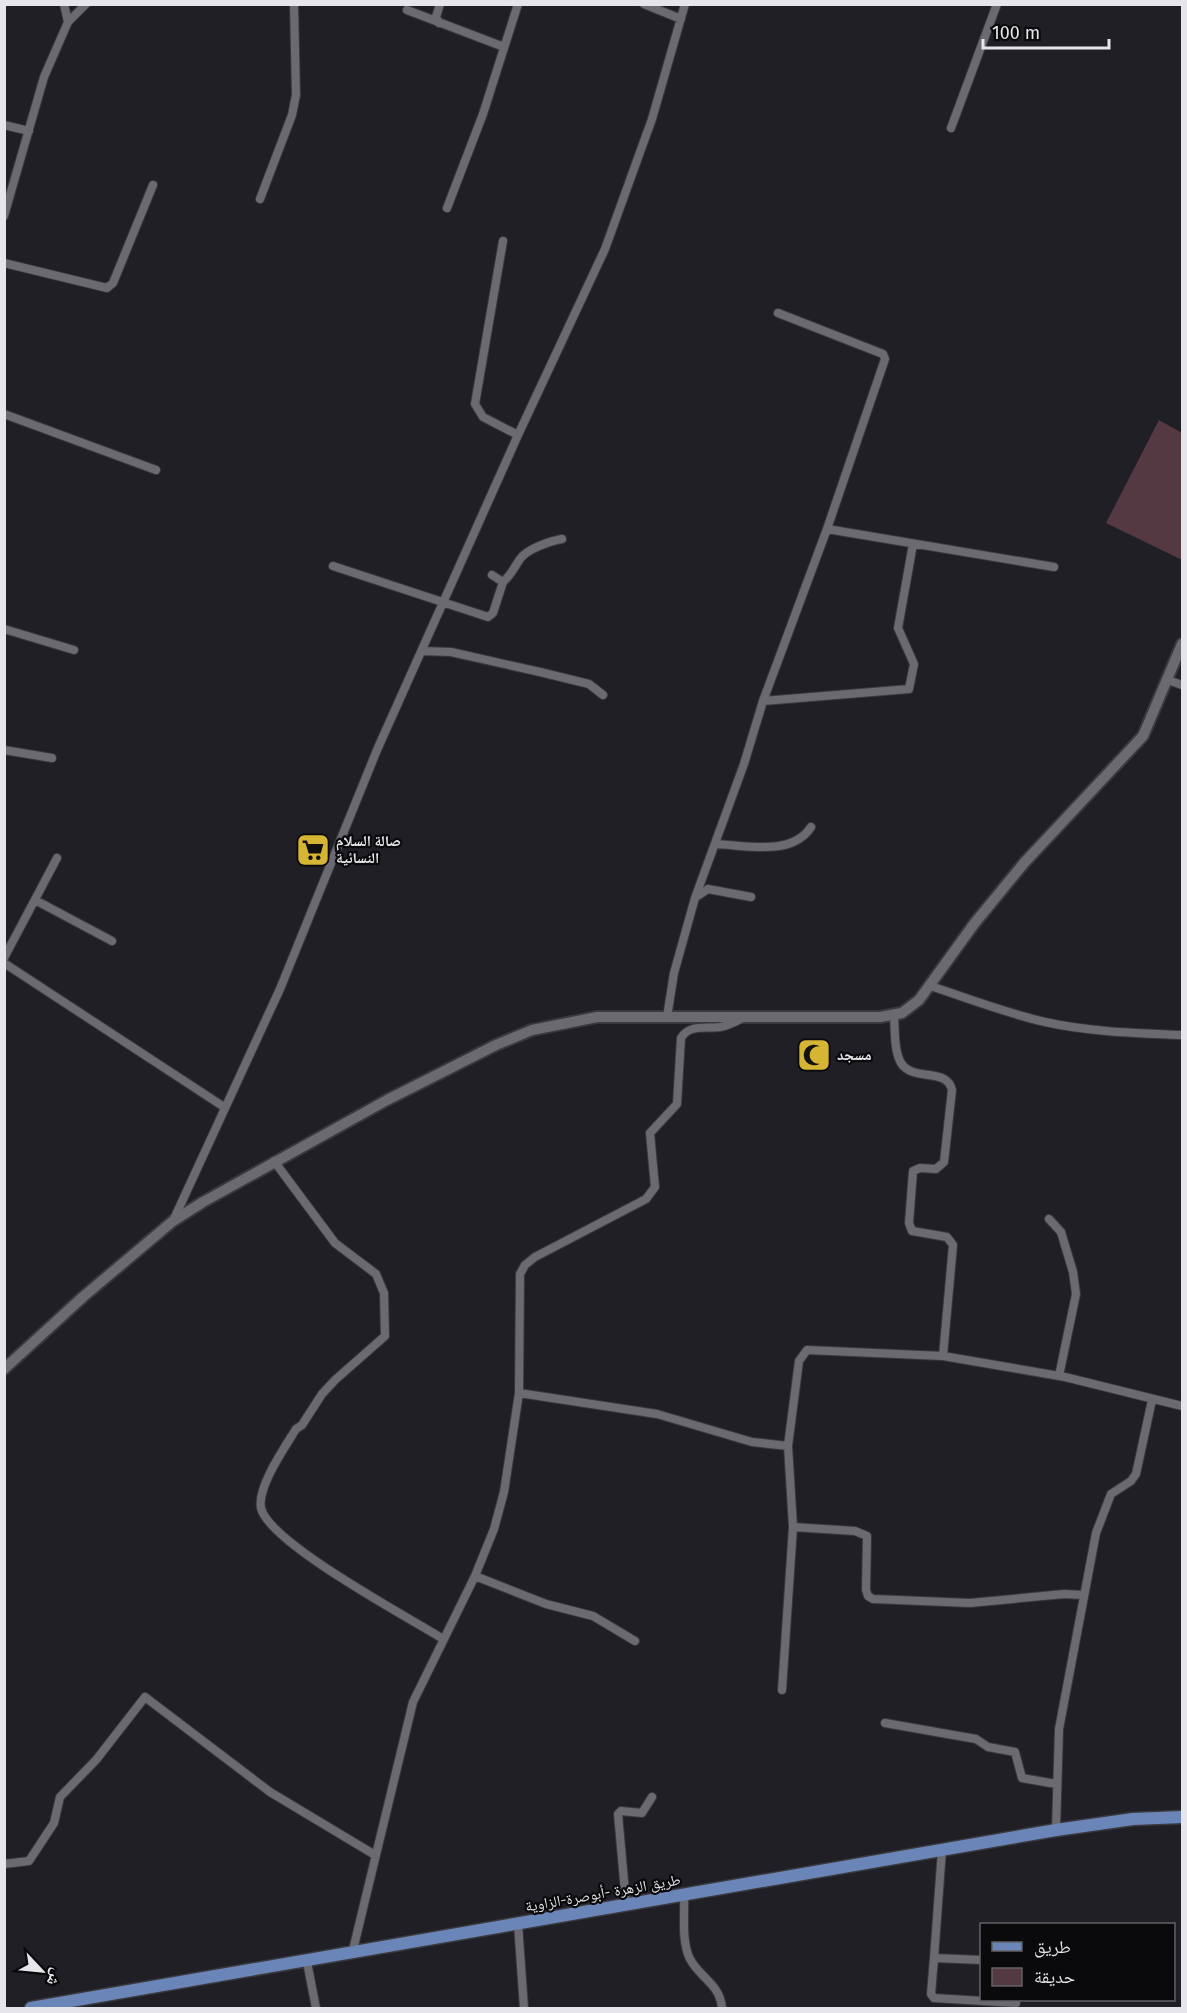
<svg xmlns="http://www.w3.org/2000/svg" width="1187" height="2013" viewBox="0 0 1187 2013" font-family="'Fira Sans','Noto Naskh Arabic',sans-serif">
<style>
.green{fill:#543842}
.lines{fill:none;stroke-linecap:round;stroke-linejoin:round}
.street-casing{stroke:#3a393e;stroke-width:10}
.secondary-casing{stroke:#3a393e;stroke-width:14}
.primary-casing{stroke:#3a393e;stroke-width:15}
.street{stroke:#6b6a71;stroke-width:8}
.secondary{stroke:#6b6a71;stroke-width:10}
.primary{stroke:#6a86b9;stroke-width:12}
.labels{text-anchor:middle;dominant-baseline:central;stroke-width:4.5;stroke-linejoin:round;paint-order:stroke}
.poi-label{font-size:15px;font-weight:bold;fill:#e6e5e9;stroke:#0a090c;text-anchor:start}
.street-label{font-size:15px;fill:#e6e5e9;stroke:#0a090c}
</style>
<rect width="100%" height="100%" fill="#201f25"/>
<path class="green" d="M 1159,420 L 1182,433 L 1182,560 L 1106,523 Z"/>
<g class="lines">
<defs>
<path id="street" d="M 64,4 L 68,22
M 644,4 L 681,19
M 407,10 L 504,47
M 439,23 L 436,17 L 440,4
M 4,125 L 29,131
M 951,128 L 997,4
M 260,199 L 292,115 L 296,95 L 294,4
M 447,208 L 483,114 L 518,4
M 4,216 L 44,77 L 68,22 L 86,4
M 503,241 L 475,404 L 483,417 L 518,435
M 4,263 L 107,288 L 113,283 L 153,185
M 4,414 L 156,470
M 827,529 L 1054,567
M 333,566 L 488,617 L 493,613 L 503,582 L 492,575
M 503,582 C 511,575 514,568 520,559 C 527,549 550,541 562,539
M 4,629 L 74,650
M 422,651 L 451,652 L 540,672 L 589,684 L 603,695
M 1168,680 L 1182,685
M 763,701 L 909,689 L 914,664 L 898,628 L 913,544
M 4,750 L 52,758
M 715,844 C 745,845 792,857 811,827
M 696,897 L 708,889 L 751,897
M 35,900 L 112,941
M 4,958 L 57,858
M 4,963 L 224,1107
M 931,986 C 969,999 1006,1013 1045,1022 C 1090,1032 1137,1033 1182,1035
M 894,1015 C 895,1030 894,1051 901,1063 C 913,1082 947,1067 952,1090 L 944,1162 L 936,1169 L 920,1168 L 913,1171 L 909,1223 L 912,1231 L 947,1237 L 953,1245 L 943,1356
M 667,1017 L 674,973 L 695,898 L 744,764 L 763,701 L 827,529 L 885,359 L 883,354 L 778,313
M 274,1161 L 335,1243 L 376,1274 L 384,1293 L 385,1336 L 335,1380 L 322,1394 L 302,1425 L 296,1429 C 285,1447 257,1487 261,1508 C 269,1543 408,1617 443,1639
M 1049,1219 L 1061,1232 L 1073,1272 L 1076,1294 L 1059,1376
M 173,1221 L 280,989 L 377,750 L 518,435 L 605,249 L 652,119 L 685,4
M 519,1393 L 657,1414 L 752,1442 L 788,1446
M 793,1527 L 855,1531 L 867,1536 L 866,1590 L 868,1596 L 873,1599 L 970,1603 L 1064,1594 L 1083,1595
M 475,1576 L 546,1604 L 593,1616 L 635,1641
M 782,1690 L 793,1527 L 788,1446 L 799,1361 L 807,1350 L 943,1356 L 1065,1377 L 1182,1406
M 885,1723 L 976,1739 L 988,1747 L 1015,1752 L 1022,1778 L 1056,1784
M 1056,1830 L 1059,1729 L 1096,1533 L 1111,1494 L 1131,1481 L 1136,1474 L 1152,1400
M 942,1850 L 934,1958 L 982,1960
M 4,1864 L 29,1861 L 54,1823 L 60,1797 L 96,1760 L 145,1697 L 270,1792 L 375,1855
M 684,1894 C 685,1914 681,1941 690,1959 C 700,1978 720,1984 722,2008
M 626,1903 L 618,1814 L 621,1811 L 642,1813 L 652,1797
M 518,1924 L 524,2008
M 352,1954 L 413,1702 L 475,1576 L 494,1529 L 504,1492 L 519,1393 L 520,1274 L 525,1265 L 535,1257 L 646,1199 L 655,1187 L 650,1133 L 677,1104 L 681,1038 C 689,1024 706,1029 720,1027 C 728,1026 736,1021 743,1018
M 934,1958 L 931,1994 L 934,1998 L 1016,2003
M 307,1962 L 316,2008"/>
<path id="secondary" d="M 4,1369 L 84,1296 L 173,1221 L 203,1202 L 387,1100 L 496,1045 L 532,1030 L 597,1017 L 880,1017 L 902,1013 L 919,1000 L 974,924 L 1024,863 L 1143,736 L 1182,644"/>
<path id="primary" d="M 31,2008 L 1056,1830 L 1133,1819 L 1182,1817"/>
</defs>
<use href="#street" class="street-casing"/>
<use href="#secondary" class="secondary-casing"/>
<use href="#primary" class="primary-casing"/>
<use href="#street" class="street"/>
<use href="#secondary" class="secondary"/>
<use href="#primary" class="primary"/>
</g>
<defs>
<symbol id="supermarket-square" viewBox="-11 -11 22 22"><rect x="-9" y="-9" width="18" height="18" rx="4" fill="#d6b534" stroke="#0a090c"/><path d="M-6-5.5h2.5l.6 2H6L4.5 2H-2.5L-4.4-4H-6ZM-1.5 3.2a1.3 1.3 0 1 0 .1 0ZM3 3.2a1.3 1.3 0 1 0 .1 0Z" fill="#111"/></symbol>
<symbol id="mosque-square" viewBox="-11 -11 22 22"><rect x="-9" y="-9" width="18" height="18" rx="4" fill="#d6b534" stroke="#0a090c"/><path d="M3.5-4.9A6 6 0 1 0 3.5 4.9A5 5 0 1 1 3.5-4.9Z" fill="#111"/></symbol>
</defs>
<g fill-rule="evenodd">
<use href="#supermarket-square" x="294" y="831" width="38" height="38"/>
<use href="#mosque-square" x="795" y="1036" width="38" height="38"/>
</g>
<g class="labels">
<g class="poi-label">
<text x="336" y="841">صالة السلام<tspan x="336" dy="17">النسائية</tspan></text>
<text x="837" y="1055">مسجد</text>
</g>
<g class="street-label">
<text transform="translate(603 1893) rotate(-10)">طريق الزهرة -أبوصرة-الزاوية</text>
</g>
</g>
<rect width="1187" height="2013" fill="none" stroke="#e6e5e9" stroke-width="12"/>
<rect x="980" y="1923" width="195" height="78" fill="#0a090c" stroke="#626164" stroke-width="1.5"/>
<rect x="992" y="1942" width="30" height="9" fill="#6a86b9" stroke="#626164" stroke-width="1.5"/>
<text x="1034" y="1953" font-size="18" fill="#e6e5e9">طريق</text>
<rect x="992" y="1968" width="30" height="18" fill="#543842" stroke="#626164" stroke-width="1.5"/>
<text x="1034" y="1983" font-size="18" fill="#e6e5e9">حديقة</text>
<g transform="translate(42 1971) rotate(116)" stroke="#0a090c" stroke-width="4.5" paint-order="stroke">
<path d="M0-4.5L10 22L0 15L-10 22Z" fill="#e6e5e9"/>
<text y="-9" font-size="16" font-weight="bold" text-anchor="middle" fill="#e6e5e9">ش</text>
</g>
<path d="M983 39v9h126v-9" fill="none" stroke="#e6e5e9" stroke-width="3"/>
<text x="992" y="39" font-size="18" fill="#e6e5e9" stroke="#0a090c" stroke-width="4.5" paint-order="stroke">100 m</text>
</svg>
